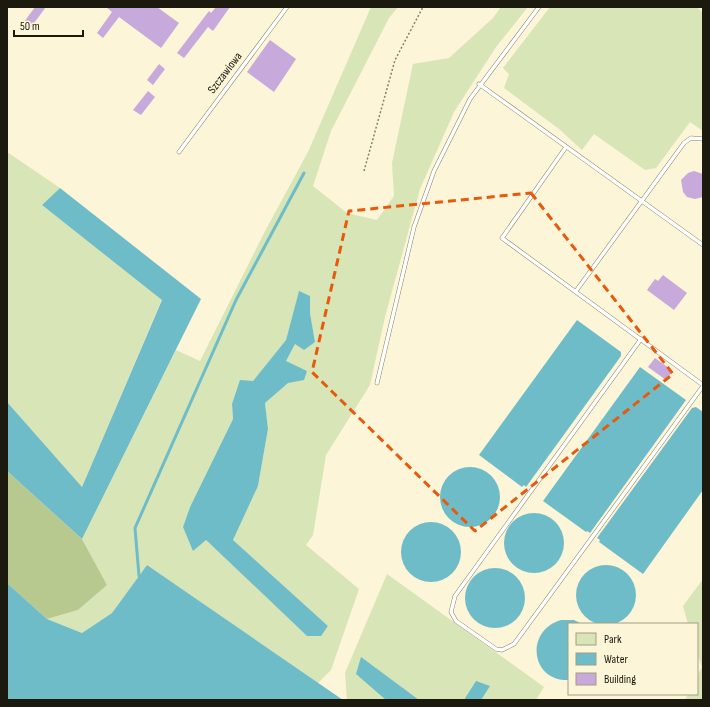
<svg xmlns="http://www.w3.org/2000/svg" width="710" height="707" viewBox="0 0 710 707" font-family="'Sofia Sans Condensed',sans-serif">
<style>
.green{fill:#d7e5b7;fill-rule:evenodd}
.forest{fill:#b8c990}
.water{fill:#6fbcc9}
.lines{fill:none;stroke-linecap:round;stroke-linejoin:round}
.stream{stroke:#6fbcc9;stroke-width:3}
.building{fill:#c7a9db}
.service-casing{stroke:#868065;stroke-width:4.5}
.path{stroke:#85816d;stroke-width:1.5;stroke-dasharray:2 2;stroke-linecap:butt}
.service{stroke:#fff;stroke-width:3.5}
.marked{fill:none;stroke:#e8590c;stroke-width:3;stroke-dasharray:8 5;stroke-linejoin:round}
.labels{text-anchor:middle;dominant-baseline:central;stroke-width:3.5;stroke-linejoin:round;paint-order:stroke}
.street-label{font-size:12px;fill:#1c1a0f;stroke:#fcf5d8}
</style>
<rect width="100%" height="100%" fill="#fcf5d8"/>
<path class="green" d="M 371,7 L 398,7 L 389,18 L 331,131 L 313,186 L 347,213 L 377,220 L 394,196 L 392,163 L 413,64 L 449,58 L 493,18 L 501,7 L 528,7 L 496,47 L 454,112 L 420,189 L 385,317 L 370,385 L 326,455 L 313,535 L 306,545 L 359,589 L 331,670 L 318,683 L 147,565 L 112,613 L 82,633 L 47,619 L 78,610 L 107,585 L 82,539 L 176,350 L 200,361 L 264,233 L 308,152 ZM 299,292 L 310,313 L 315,342 L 295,344 L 285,362 L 307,371 L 288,382 L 265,403 L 268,429 L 258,486 L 233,540 L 328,626 L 321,635 L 307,636 L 206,540 L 183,527 L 190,507 L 233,419 L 232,404 L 253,381 L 286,340 Z
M 550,7 L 697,7 L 703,13 L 703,131 L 690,122 L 656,168 L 645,170 L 594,134 L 582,150 L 559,129 L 504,88 L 509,74 L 503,68 Z
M 7,152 L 60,188 L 42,205 L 162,299 L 82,487 L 7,402 Z
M 387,574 L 544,687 L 536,700 L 347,700 L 345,673 Z
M 703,579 L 703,700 L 685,700 L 688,694 L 697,694 L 697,676 L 702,667 L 697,653 L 697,624 L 688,624 L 683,606 Z"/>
<path class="forest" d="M 7,471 L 82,539 L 107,585 L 78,610 L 47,619 L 7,583 Z"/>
<path class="water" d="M 60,188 L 201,299 L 82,539 L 7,471 L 7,402 L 82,487 L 162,300 L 42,205 Z
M 299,291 L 310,296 L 310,313 L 315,342 L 304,350 L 295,344 L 286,361 L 307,371 L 304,380 L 288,383 L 265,403 L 268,429 L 258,486 L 233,540 L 328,626 L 321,636 L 307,636 L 206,540 L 193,551 L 183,527 L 190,507 L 233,419 L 232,404 L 240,380 L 253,381 L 286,340 Z
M 577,320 L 621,352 L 621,356 L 526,487 L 524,485 L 522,487 L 479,455 Z
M 640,367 L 686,400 L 590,533 L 587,531 L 586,532 L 543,501 Z
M 696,407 L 703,412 L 703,490 L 643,574 L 599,542 L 600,540 L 597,538 L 692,408 Z
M440 497a30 30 0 1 1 60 0a30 30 0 1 1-60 0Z
M504 543a30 30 0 1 1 60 0a30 30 0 1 1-60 0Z
M401 552a30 30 0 1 1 60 0a30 30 0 1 1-60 0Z
M 147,565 L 343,700 L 7,700 L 7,583 L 47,619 L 82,633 L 112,613 Z
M576 595a30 30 0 1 1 60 0a30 30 0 1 1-60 0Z
M465 598a30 30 0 1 1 60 0a30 30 0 1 1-60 0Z
M 561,620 L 574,620 L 582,624 L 569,624 L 569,680 C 531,682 524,631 561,620 Z
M 361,657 L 419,700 L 386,700 L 356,674 Z
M 476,681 L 490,686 L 481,700 L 464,700 Z"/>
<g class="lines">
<path class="stream" d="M 139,576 L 135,528 L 236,300 L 304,173"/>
</g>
<path class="building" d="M 35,7 L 46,7 L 31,27 L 24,22 Z
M 106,7 L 157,7 L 179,23 L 161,48 L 119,17 L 103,38 L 97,33 L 112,12 Z
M 216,7 L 230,7 L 213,31 L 208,27 L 184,58 L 177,53 L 209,11 L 211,13 Z
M 270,40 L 296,59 L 274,92 L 247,72 Z
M 159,64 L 165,69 L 153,85 L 147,80 Z
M 148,91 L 155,97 L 141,115 L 133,110 Z
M 694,171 L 703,174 L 703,197 L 695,199 L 687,197 L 683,192 L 681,180 L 688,173 Z
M 663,275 L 687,293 L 674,310 L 647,290 L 655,279 L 658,281 Z
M 655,358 L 673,371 L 666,380 L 648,367 Z"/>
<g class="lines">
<defs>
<path id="service" d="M 479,84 L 703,245
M 566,147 L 502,238 L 703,385
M 179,152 L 287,7
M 576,291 L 684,143 L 691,138 L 703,139
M 641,339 L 455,596 L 451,612 L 456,621 L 496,649 L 502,650 L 514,644 L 703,386
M 377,383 L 414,227 L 434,171 L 470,99 L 539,7"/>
</defs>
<use href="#service" class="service-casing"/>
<path class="path" d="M 364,171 L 395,60 L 423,7"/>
<use href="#service" class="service"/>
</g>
<path class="marked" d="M 531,193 L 673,374 L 475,531 L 312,372 L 349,211 Z"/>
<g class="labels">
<g class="street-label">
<text transform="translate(225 73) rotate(-53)">Szczawiowa</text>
</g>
</g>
<rect width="710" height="707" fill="none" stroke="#1c1a0f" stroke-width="16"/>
<rect x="568" y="623" width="130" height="72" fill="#fcf5d8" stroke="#a29d88"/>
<rect x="576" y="633" width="20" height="12" fill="#d7e5b7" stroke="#a29d88"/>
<text x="604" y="643" font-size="12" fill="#1c1a0f">Park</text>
<rect x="576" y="653" width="20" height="12" fill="#6fbcc9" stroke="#a29d88"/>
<text x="604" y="663" font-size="12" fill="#1c1a0f">Water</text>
<rect x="576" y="673" width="20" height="12" fill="#c7a9db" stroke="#a29d88"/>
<text x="604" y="683" font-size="12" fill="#1c1a0f">Building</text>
<path d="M14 30v6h69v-6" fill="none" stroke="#1c1a0f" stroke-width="2"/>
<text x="20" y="30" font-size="12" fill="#1c1a0f" stroke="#fcf5d8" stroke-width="3" paint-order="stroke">50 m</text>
</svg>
